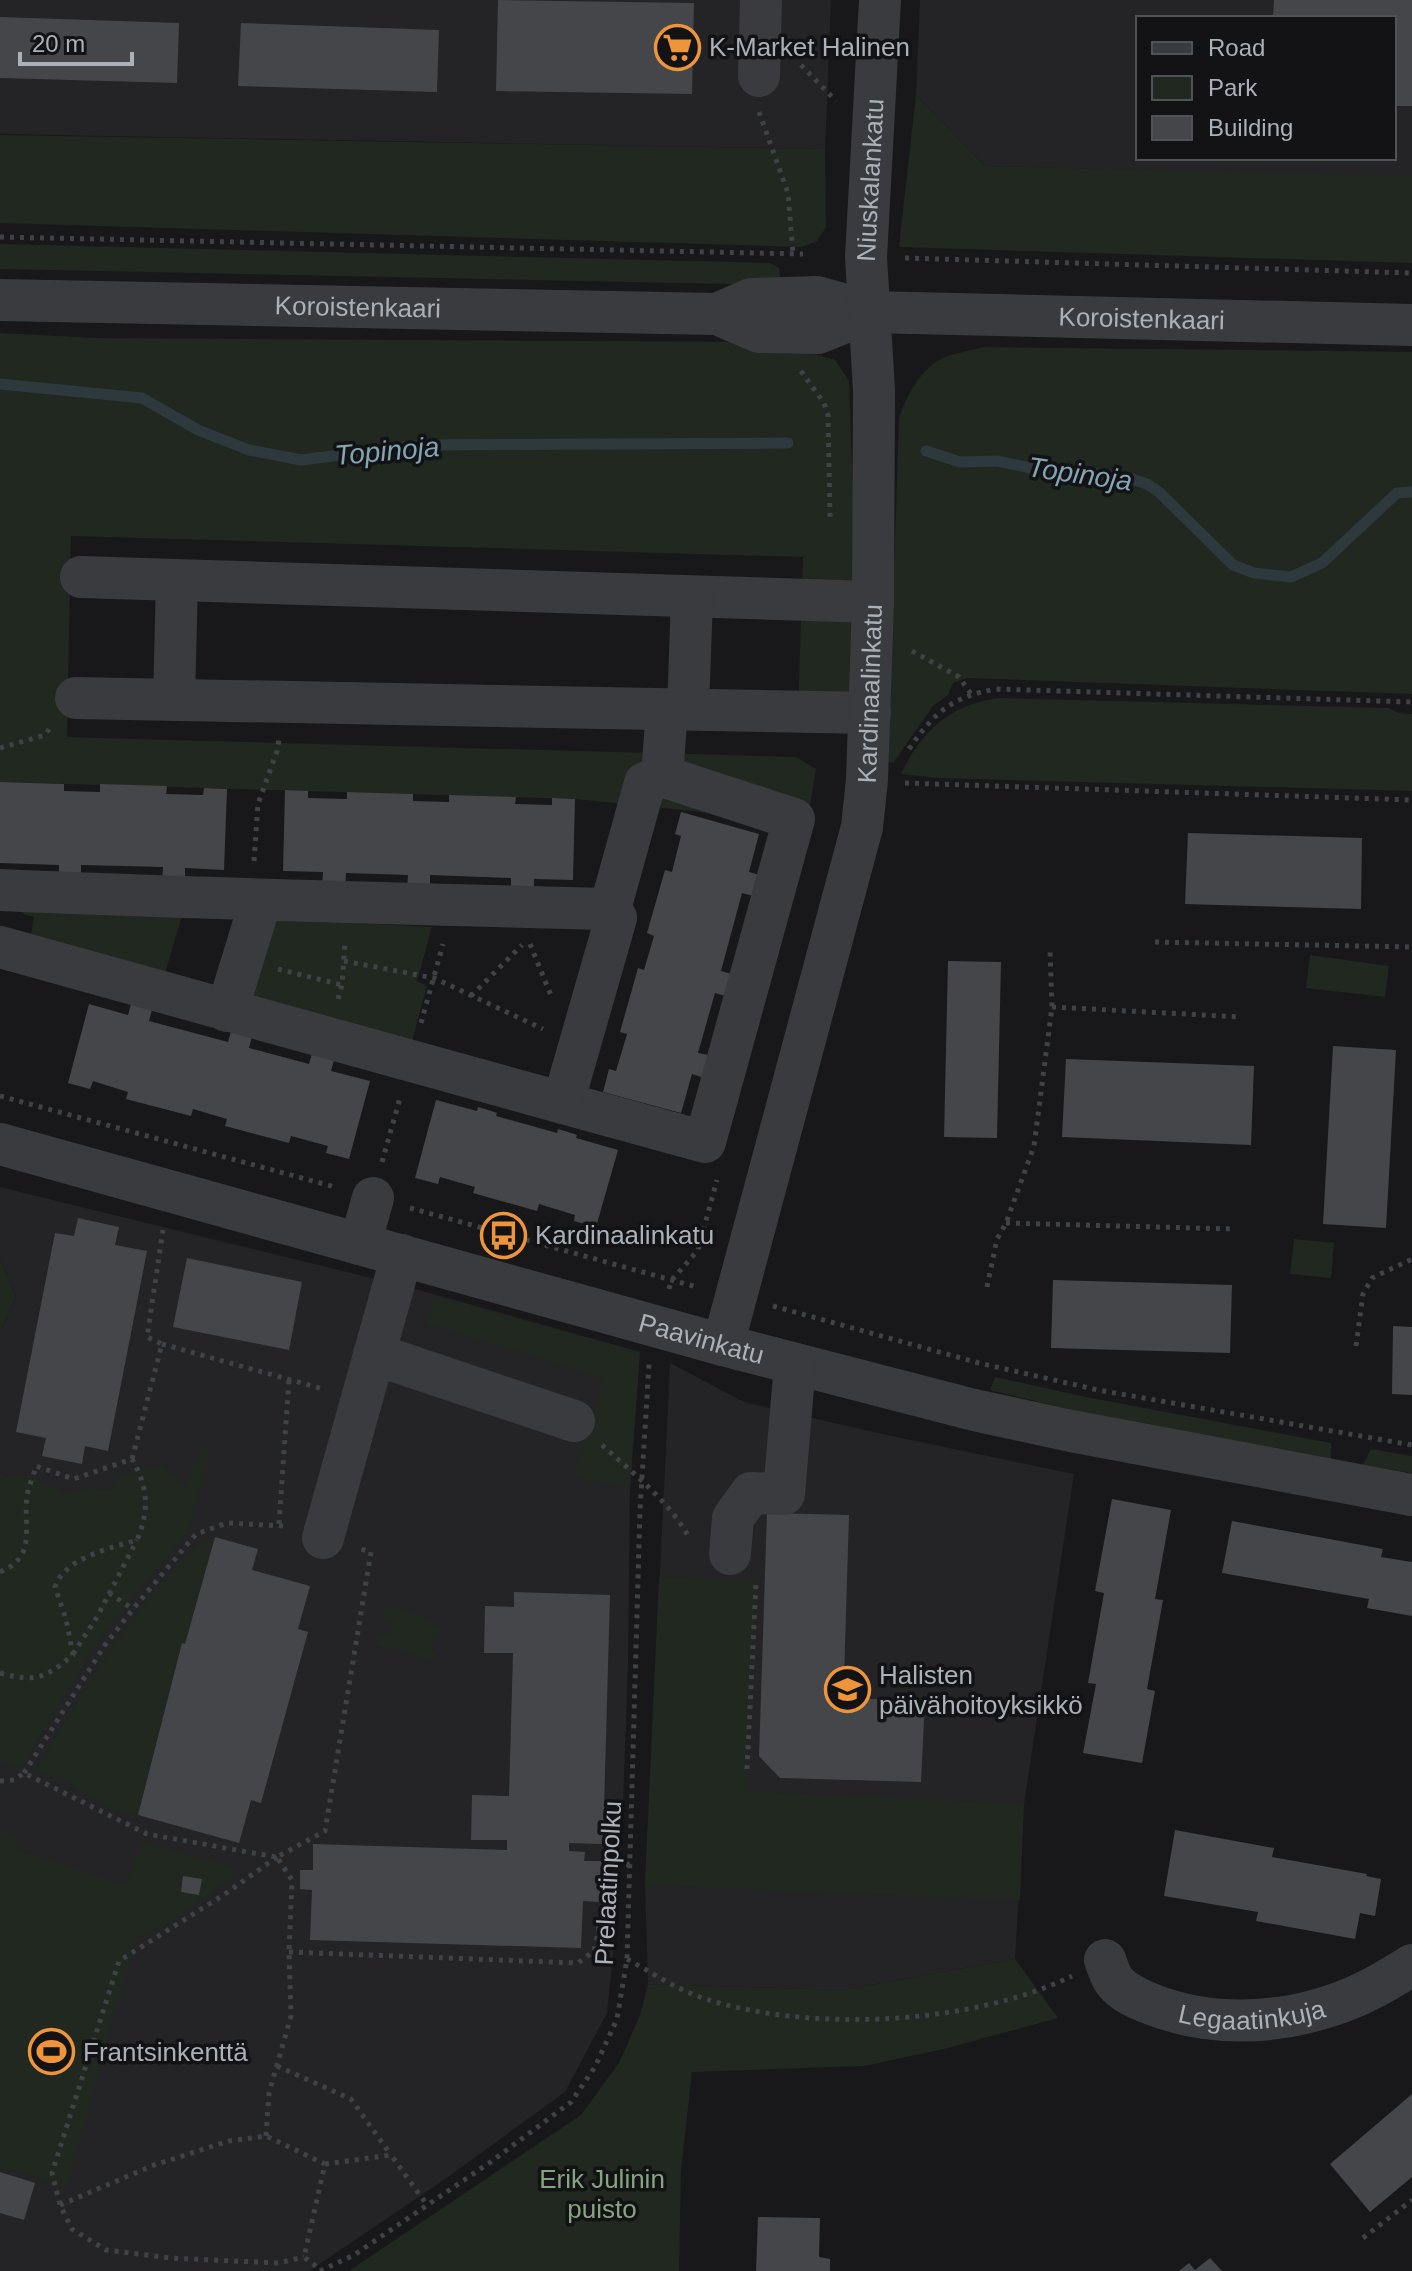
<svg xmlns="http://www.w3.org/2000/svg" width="1412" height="2271" viewBox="0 0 1412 2271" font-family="Arial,sans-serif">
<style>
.built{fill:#242427;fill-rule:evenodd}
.green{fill:#202820}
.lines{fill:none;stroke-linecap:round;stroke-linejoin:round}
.stream{stroke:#2e393e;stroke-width:11}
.building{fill:#44464a}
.path{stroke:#3f4246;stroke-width:5;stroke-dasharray:4 6;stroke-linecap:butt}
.minor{stroke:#393b3f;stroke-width:42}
.labels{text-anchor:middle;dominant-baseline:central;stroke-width:7;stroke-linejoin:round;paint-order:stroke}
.poi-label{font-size:26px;fill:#aab1b9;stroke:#131315;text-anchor:start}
.street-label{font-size:26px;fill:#aab1b9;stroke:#131315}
.park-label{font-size:26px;fill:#86a482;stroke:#131315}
.water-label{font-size:28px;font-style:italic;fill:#83a4b3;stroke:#131315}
</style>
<rect width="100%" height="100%" fill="#18181a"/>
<path class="built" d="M 0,0 L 831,0 L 825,149 L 0,134 Z
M 920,0 L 1412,0 L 1412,178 L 985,166 L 916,95 ZM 1138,18 L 1394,18 L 1394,158 L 1138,158 Z
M 0,1187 L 408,1287 L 640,1352 L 630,1487 L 628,1664 L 620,1890 L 607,2013 L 565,2092 L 441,2182 L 309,2271 L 0,2271 L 0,1552 L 4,1475 L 0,1472 L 0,1332 L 16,1297 L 0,1259 Z
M 670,1363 L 744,1402 L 882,1434 L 1074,1474 L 1024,1804 L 1015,1959 L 843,1990 L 648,1984 L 645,1885 Z"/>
<path class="green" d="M 916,95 L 985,166 L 1412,176 L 1412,263 L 899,247 Z
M 0,135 L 825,149 L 826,227 L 817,241 L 802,247 L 0,223 Z
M 0,244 L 770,263 L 779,268 L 781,285 L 0,269 Z
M 0,333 L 97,338 L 775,342 L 835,360 L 849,381 L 856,579 L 850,699 L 798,712 L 803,557 L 71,536 L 67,737 L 796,757 L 816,769 L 807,823 L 575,799 L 0,782 Z
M 983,347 L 1412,352 L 1412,694 L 967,678 L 953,683 L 948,695 L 933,706 L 893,763 L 888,762 L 899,418 C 906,397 919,372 939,360 C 951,353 970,351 983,347 Z
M 1001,698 L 1388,708 L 1399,713 L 1412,714 L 1412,791 L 937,778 L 901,774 C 922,730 952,703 1001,698 Z
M 21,910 L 182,916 L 165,973 L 31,934 L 34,917 L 25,915 Z
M 280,919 L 432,927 L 417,981 L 427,986 L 409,1052 L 256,1000 L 252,992 L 273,923 Z
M 1310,955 L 1389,966 L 1385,997 L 1306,988 Z
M 1294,1239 L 1334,1243 L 1331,1278 L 1290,1274 Z
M 0,1259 L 16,1297 L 0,1332 Z
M 435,1296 L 640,1352 L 630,1487 L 579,1478 L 576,1471 L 604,1378 L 426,1323 Z
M 995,1377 L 1086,1397 L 1331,1443 L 1331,1460 L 1080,1412 L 990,1390 Z
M 208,1446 L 210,1453 L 190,1529 L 103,1635 L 21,1768 L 0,1762 L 0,1472 L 4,1475 L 36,1476 L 63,1494 L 93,1488 L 110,1490 L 120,1476 L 163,1466 L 187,1487 L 200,1448 Z
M 1371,1449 L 1412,1456 L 1412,1473 L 1363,1465 Z
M 215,1537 L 185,1644 L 182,1643 L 138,1815 L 111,1809 L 63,1779 L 35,1771 C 75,1705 113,1638 164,1581 C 181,1561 191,1548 215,1537 Z
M 659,1577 L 756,1580 L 746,1791 L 1024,1804 L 1020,1900 L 645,1885 Z
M 386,1604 L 415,1613 L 440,1629 L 431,1648 L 437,1655 L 435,1660 L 376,1645 L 380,1632 L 391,1635 L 394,1625 L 383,1621 Z
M 0,1832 L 10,1832 L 19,1838 L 17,1850 L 125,1885 L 142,1842 L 224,1865 L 238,1873 L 161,1929 L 137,1937 L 67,2186 L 0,2167 Z
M 1015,1959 L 1058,2018 L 944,2049 L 864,2066 L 692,2072 L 681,2171 L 679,2271 L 349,2271 L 581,2115 L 619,2063 L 640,2015 L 648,1984 L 843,1990 Z"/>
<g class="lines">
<path class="stream" d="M 0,384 L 142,398 L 198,430 L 249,450 L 301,460 L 419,445 L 788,443
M 926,451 L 960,462 L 997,461 L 1059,474 L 1096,474 L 1132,479 L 1147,484 L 1159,492 L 1233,565 L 1254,573 L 1291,577 L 1322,563 L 1397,493 L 1412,492"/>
</g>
<path class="building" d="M 498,0 L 694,3 L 692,94 L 496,91 Z
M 1274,0 L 1412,0 L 1412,106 L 1394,106 L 1394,18 L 1273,18 Z
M 0,17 L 179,23 L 177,83 L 0,78 Z
M 241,23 L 439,30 L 437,92 L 238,86 Z
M 0,782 L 64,784 L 64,791 L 100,792 L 100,784 L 167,786 L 166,794 L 203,795 L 204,788 L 227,789 L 224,870 L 185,868 L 185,883 L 162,883 L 163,867 L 81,865 L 81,880 L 59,879 L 59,865 L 0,863 Z
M 285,790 L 308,791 L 308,798 L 347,799 L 347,792 L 413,794 L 413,801 L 449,802 L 449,795 L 516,797 L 515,804 L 552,805 L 552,798 L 575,799 L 573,880 L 534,879 L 534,893 L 511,893 L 511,878 L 430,875 L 430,890 L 407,890 L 408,875 L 346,873 L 345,888 L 322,887 L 323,872 L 283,871 Z
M 681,812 L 759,834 L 749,872 L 763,876 L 757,897 L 742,893 L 721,971 L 735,975 L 729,997 L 715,993 L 698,1053 L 713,1056 L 707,1079 L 692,1074 L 681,1113 L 603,1092 L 609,1069 L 616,1071 L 627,1034 L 620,1032 L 638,968 L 644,970 L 654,936 L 647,933 L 665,870 L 672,872 L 681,836 L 675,834 Z
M 1188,833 L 1362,838 L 1361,909 L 1185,904 Z
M 948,961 L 1001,962 L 997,1138 L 944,1137 Z
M 132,1000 L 153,1006 L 149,1021 L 228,1042 L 232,1028 L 253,1033 L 249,1048 L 309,1064 L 313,1050 L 335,1056 L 331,1071 L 370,1081 L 349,1159 L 326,1153 L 328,1146 L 291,1136 L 289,1143 L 225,1126 L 227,1119 L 193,1109 L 191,1116 L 126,1099 L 128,1092 L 93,1081 L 90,1089 L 68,1083 L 89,1004 L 128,1015 Z
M 1333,1046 L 1396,1050 L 1386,1228 L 1323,1224 Z
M 1066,1059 L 1254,1066 L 1251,1145 L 1062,1137 Z
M 436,1100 L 477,1111 L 478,1107 L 488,1110 L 497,1113 L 496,1116 L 557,1133 L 558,1129 L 568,1132 L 577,1135 L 576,1138 L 618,1150 L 596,1227 L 574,1221 L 575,1215 L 539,1204 L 537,1211 L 473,1193 L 475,1187 L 440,1177 L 438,1184 L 415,1178 Z
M 78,1218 L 119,1227 L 115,1245 L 147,1251 L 108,1451 L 85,1446 L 82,1464 L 42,1456 L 46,1438 L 16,1432 L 55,1233 L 74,1236 Z
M 187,1258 L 302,1282 L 289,1350 L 173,1327 Z
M 1053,1280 L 1232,1285 L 1230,1353 L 1051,1348 Z
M 1393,1326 L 1412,1327 L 1412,1395 L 1392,1394 Z
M 1112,1499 L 1171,1510 L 1155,1599 L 1163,1600 L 1147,1689 L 1155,1691 L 1142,1763 L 1083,1753 L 1096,1684 L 1088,1683 L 1104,1593 L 1095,1591 Z
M 767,1513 L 849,1515 L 844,1679 L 863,1699 L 925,1700 L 921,1782 L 780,1778 L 759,1756 Z
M 1232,1521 L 1383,1549 L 1381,1557 L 1412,1562 L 1412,1616 L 1367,1608 L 1369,1599 L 1222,1573 Z
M 215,1537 L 258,1549 L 252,1570 L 310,1586 L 298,1629 L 308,1632 L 261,1803 L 251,1800 L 239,1843 L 138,1815 L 182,1643 L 185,1644 Z
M 514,1592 L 610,1595 L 603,1844 L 569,1843 L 569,1851 L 585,1852 L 584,1861 L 603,1861 L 601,1902 L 583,1901 L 581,1948 L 310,1940 L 312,1890 L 300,1889 L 300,1870 L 313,1870 L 313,1844 L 507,1850 L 507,1840 L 471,1840 L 472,1795 L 509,1796 L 513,1653 L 484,1653 L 485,1606 L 514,1607 Z
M 1175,1830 L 1274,1848 L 1272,1857 L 1367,1874 L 1366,1876 L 1381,1879 L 1375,1916 L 1360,1913 L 1355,1939 L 1256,1921 L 1258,1912 L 1164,1896 Z
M 183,1876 L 202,1879 L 199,1895 L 181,1892 Z
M 1412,2094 L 1412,2177 L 1370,2212 L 1330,2164 Z
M 0,2172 L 35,2183 L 24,2220 L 0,2213 Z
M 758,2217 L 820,2218 L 819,2257 L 830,2259 L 830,2271 L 756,2271 Z
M 1210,2258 L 1222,2271 L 1179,2271 L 1189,2263 L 1195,2270 Z"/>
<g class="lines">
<path class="path" d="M 801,65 L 836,101
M 759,112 L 788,193 L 793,254
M 0,237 L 803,254
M 905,258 L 1412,273
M 801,371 L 824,403 L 828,415 L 830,517
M 912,651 L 959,677 L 971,694
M 0,748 L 45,735 L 52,725
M 909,749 C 934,713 951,697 996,689 L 1412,702
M 905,783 L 1412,800
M 254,861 L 258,804 L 277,751 L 279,739
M 1155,942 L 1412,947
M 530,944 L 552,998
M 344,961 L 434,978 L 543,1029
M 278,969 L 342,985
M 471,996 L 522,945
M 338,999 L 342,985 L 345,942
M 1052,1007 L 1241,1017
M 421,1023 L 443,944
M 0,1096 L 335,1187
M 382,1162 L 400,1098
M 410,1208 L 697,1287
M 1006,1223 L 1232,1229
M 987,1287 L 997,1239 L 1006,1223 L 1034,1146 L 1052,1007 L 1050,949
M 669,1289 L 671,1281 L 698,1250 L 717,1180
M 773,1306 L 979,1363 L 1098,1390 L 1412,1445
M 162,1344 L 323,1389
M 1356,1346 L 1363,1294 L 1372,1278 L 1412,1259
M 602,1445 C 634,1474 669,1501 690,1539
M 132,1459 L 162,1344 L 147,1337 L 163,1230
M 279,1524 L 289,1379
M 0,1572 C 40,1556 21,1522 28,1491 C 30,1483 34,1474 36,1466 L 74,1479 L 132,1459 C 148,1487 150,1509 137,1540 C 111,1548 64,1558 55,1587 L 66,1619 L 73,1655 C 45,1678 36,1683 0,1673
M 109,1593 L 133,1609
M 73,1654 L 97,1617 L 137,1540
M 747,1769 L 756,1584
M 24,1773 L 105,1645 L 133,1609 L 196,1534 L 227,1523 L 285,1526
M 0,1781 L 14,1780 L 24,1773 L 147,1834 L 276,1857
M 277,1857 L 225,1894 L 119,1961 L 52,2173 L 60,2205 L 72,2229 L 106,2250 L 170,2258 L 278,2263 L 304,2257
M 289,1952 L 578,1963 L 594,1951 L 612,1866 L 630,1864
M 627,1959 C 651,1972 677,1990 703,1998 C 808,2033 972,2025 1072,1976
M 277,2066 L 351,2099 L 391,2155
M 266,2136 L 269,2093 L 291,2016 L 289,1952 L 292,1880 L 277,1857 L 325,1831 L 371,1552 L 360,1549
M 325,2164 L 391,2155 L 427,2205
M 60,2205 L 154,2165 L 229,2141 L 266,2136 L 325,2164 L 304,2257 L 321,2270
M 1363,2238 L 1412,2200
M 320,2271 L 354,2255 L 492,2161 L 571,2102 L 595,2067 L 617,2019 L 627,1959 L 640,1510 L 649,1364"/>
<g class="minor">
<path d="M 759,76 L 761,0"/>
<path id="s1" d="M 0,300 L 717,314 L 759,332 L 818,333 L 870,312"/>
<path id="s2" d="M 717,314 L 751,299 L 817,297 L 870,312 L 1412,325"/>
<path d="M 81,577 L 873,602"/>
<path d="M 76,698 L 870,713"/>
<path d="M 174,700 L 177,580"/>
<path d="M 688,709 L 692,598"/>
<path d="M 0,890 C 203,899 407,904 610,909 L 616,918 L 563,1103 L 705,1142 L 794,819 L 662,776"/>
<path d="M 610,909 L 645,783 L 662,776 L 667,710"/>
<path d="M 0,947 L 563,1103"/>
<path d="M 227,1011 L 261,900"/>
<path id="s3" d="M 0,1144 L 723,1345 L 974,1410 L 1071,1431 L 1412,1495"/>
<path d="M 360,1244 L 373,1198"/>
<path id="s4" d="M 723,1345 L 862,827 L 867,780 L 873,602 L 874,390 L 866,257 L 880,0"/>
<path d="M 374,1354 L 574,1421"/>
<path d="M 323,1538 L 402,1255"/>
<path d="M 730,1554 L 733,1518 L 751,1493 L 784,1494 L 795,1364"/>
<path id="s5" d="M 1105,1960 C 1108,1967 1110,1976 1115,1982 C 1124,1993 1138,1999 1151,2004 C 1210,2027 1276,2025 1336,2004 C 1363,1995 1388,1980 1412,1965"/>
</g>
</g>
<defs>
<symbol id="supermarket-ring" viewBox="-11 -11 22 22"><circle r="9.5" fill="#131315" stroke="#ee953c" stroke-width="1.5"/><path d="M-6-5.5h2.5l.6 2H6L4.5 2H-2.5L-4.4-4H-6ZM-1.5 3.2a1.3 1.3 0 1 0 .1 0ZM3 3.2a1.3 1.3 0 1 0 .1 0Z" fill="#ee953c"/></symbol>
<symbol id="bus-ring" viewBox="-11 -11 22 22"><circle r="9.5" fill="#131315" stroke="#ee953c" stroke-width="1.5"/><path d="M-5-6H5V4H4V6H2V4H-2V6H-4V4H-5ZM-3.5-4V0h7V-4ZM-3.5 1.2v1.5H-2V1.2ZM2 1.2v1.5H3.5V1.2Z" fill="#ee953c"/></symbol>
<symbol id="school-ring" viewBox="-11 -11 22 22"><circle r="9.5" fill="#131315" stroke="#ee953c" stroke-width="1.5"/><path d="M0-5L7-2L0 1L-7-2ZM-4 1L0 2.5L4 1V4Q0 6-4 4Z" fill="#ee953c"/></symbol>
<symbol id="stadium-ring" viewBox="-11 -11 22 22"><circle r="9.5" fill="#131315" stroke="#ee953c" stroke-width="1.5"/><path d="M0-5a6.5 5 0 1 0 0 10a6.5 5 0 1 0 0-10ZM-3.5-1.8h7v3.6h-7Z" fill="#ee953c"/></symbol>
</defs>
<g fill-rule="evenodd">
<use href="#supermarket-ring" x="652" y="22" width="51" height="51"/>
<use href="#bus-ring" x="478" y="1210" width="51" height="51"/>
<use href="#school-ring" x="822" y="1664" width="51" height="51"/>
<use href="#stadium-ring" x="26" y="2026" width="51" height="51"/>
</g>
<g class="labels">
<g class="poi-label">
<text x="709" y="47">K-Market Halinen</text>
<text x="535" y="1235">Kardinaalinkatu</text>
<text x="879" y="1675">Halisten<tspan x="879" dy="30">päivähoitoyksikkö</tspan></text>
<text x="83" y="2052">Frantsinkenttä</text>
</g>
<g class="street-label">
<text stroke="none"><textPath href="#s4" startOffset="1184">Niuskalankatu</textPath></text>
<text stroke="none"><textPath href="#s1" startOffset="358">Koroistenkaari</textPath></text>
<text stroke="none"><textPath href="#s2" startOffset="430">Koroistenkaari</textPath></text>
<text stroke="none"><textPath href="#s4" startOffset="670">Kardinaalinkatu</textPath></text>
<text stroke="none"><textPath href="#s3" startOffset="728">Paavinkatu</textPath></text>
<text transform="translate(608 1883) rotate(-87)">Prelaatinpolku</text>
<text stroke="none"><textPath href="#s5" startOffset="170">Legaatinkuja</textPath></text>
</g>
<g class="park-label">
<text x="602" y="2179">Erik Julinin<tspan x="602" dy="30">puisto</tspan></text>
</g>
<g class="water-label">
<text transform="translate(387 451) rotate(-5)">Topinoja</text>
<text transform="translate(1080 474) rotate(8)">Topinoja</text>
</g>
</g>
<rect x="1136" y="16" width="260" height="144" fill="#131315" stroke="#4f5257" stroke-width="2"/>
<rect x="1152" y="42" width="40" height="12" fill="#393b3f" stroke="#4f5257" stroke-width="2"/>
<text x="1208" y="56" font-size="24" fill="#aab1b9">Road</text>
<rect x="1152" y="76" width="40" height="24" fill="#202820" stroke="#4f5257" stroke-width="2"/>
<text x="1208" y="96" font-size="24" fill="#aab1b9">Park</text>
<rect x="1152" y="116" width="40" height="24" fill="#44464a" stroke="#4f5257" stroke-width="2"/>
<text x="1208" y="136" font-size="24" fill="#aab1b9">Building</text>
<path d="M20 52v12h112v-12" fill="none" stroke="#aab1b9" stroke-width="4"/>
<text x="32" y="52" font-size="24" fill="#aab1b9" stroke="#131315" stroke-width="6" paint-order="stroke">20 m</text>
</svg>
